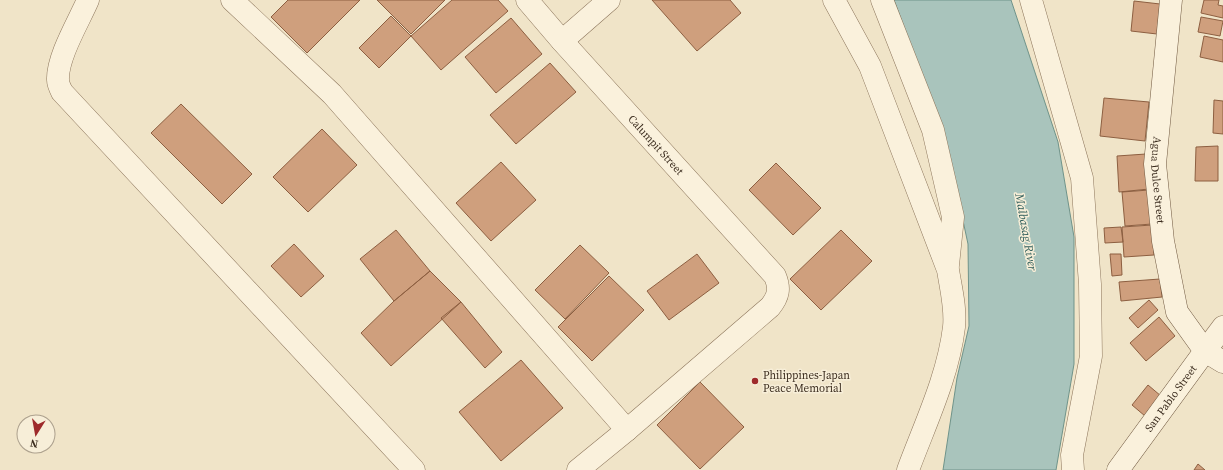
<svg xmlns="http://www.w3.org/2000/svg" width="1223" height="470" viewBox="0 0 1223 470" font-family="'Source Serif 4',serif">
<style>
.water{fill:#a9c4bc;stroke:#6f938a}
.building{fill:#cf9f7d;stroke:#8d5f41}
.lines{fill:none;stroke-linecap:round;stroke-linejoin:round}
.minor-casing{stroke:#8d765c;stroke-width:23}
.secondary-casing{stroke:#6f573f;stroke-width:23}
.minor{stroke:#faf1dc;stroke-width:22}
.secondary{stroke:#faf1dc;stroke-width:22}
.poi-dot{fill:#9e2a2b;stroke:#f7eed8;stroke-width:1.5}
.labels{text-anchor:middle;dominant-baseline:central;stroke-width:3;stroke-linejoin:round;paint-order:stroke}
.street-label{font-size:11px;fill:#3d2e20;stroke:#f7eed8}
.poi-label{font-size:11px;fill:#3d2e20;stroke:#f7eed8;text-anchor:start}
.water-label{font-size:12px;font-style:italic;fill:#2f5d5a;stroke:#f7eed8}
</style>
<rect width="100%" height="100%" fill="#f0e4c8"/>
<path class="water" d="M 894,0 L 1011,0 L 1058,142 L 1074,237 L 1074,364 L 1056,470 L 943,470 L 957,378 L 969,326 L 968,244 L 946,141 Z"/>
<path class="building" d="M 288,0 L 360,0 L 307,53 L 271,17 Z
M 377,0 L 445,0 L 411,34 Z
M 452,0 L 498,0 L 508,11 L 441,70 L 411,36 Z
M 652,0 L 730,0 L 741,13 L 697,51 Z
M 1204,0 L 1219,0 L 1218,5 L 1223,6 L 1223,18 L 1201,13 Z
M 1134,1 L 1160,4 L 1157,34 L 1131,31 Z
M 391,16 L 411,36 L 379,68 L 359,48 Z
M 1201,17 L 1223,21 L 1220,36 L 1198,32 Z
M 511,18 L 542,54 L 496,93 L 465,57 Z
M 1204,36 L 1223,40 L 1223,62 L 1200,57 Z
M 550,63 L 576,92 L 516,144 L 490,115 Z
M 1104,98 L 1149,102 L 1145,141 L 1100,136 Z
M 1214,100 L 1223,101 L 1223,134 L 1213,133 Z
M 181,104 L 252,174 L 222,204 L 151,133 Z
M 322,129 L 357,165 L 308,212 L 273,177 Z
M 1218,146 L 1218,181 L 1195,181 L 1196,147 Z
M 1146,154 L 1149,189 L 1119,192 L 1117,156 Z
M 501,162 L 536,200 L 491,241 L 456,203 Z
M 776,163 L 821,208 L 793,235 L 749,190 Z
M 1149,190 L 1152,224 L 1125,226 L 1122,192 Z
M 1152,225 L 1154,255 L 1124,257 L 1122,227 Z
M 1121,227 L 1123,242 L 1105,243 L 1104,228 Z
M 396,230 L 430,271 L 394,301 L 360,259 Z
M 841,230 L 872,261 L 821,310 L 790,279 Z
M 294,244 L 324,276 L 301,297 L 271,266 Z
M 580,245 L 609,273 L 565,319 L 535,290 Z
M 697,254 L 719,283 L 669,320 L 647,291 Z
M 1110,254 L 1121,254 L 1122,275 L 1112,276 Z
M 430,271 L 461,302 L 391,366 L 361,333 L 394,301 Z
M 609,276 L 644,310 L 592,361 L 558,327 Z
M 1160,279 L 1162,297 L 1121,301 L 1119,282 Z
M 1149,300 L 1158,310 L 1138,328 L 1129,318 Z
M 461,302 L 502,352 L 485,368 L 441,318 Z
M 1159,317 L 1175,336 L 1146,361 L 1130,343 Z
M 521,360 L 563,408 L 501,461 L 459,412 Z
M 700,382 L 744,427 L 700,469 L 657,425 Z
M 1148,385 L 1161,396 L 1145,416 L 1132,405 Z
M 1198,464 L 1205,470 L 1194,470 Z"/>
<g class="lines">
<defs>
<g id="minor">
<path d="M 88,0 C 79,21 57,57 58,80 C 58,84 60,88 62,92 L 414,470"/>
<path d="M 232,0 L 332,94 L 627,430"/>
<path id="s1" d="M 527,0 L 562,41 L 775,276 C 780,288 779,296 770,307 L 627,430 L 578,470"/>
<path d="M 834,0 L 870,66 L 948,270 C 951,289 956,308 954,327 C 948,377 925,424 908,470"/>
<path d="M 882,0 L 933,130 L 953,217 L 948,265"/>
<path d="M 1031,0 L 1082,178 L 1090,284 L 1091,356 L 1072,455 L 1073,470"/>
<path d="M 562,41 L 609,0"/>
<path d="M 1205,351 L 1223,327"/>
</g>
<g id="secondary">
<path id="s2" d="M 1171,0 L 1155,164 L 1163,241 L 1177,312 L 1205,351 L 1223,362"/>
<path id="s3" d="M 1118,470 L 1205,351"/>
</g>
</defs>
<use href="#minor" class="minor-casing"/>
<use href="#secondary" class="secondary-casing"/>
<use href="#minor" class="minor"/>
<use href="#secondary" class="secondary"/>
</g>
<circle class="poi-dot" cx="755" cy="381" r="4"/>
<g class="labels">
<g class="street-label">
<text stroke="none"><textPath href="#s1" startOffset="194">Calumpit Street</textPath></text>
<text stroke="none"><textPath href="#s2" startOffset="181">Agua Dulce Street</textPath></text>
<text stroke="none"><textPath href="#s3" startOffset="89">San Pablo Street</textPath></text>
</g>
<g class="poi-label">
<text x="763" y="375">Philippines-Japan<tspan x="763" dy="13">Peace Memorial</tspan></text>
</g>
<g class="water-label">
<text transform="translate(1026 232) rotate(80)">Malbasag River</text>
</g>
</g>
<g transform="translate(36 434) rotate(191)"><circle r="19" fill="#f7eed8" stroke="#ada18e"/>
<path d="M0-3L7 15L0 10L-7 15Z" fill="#9e2a2b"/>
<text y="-6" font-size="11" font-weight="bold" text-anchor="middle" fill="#3d2e20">N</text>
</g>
</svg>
